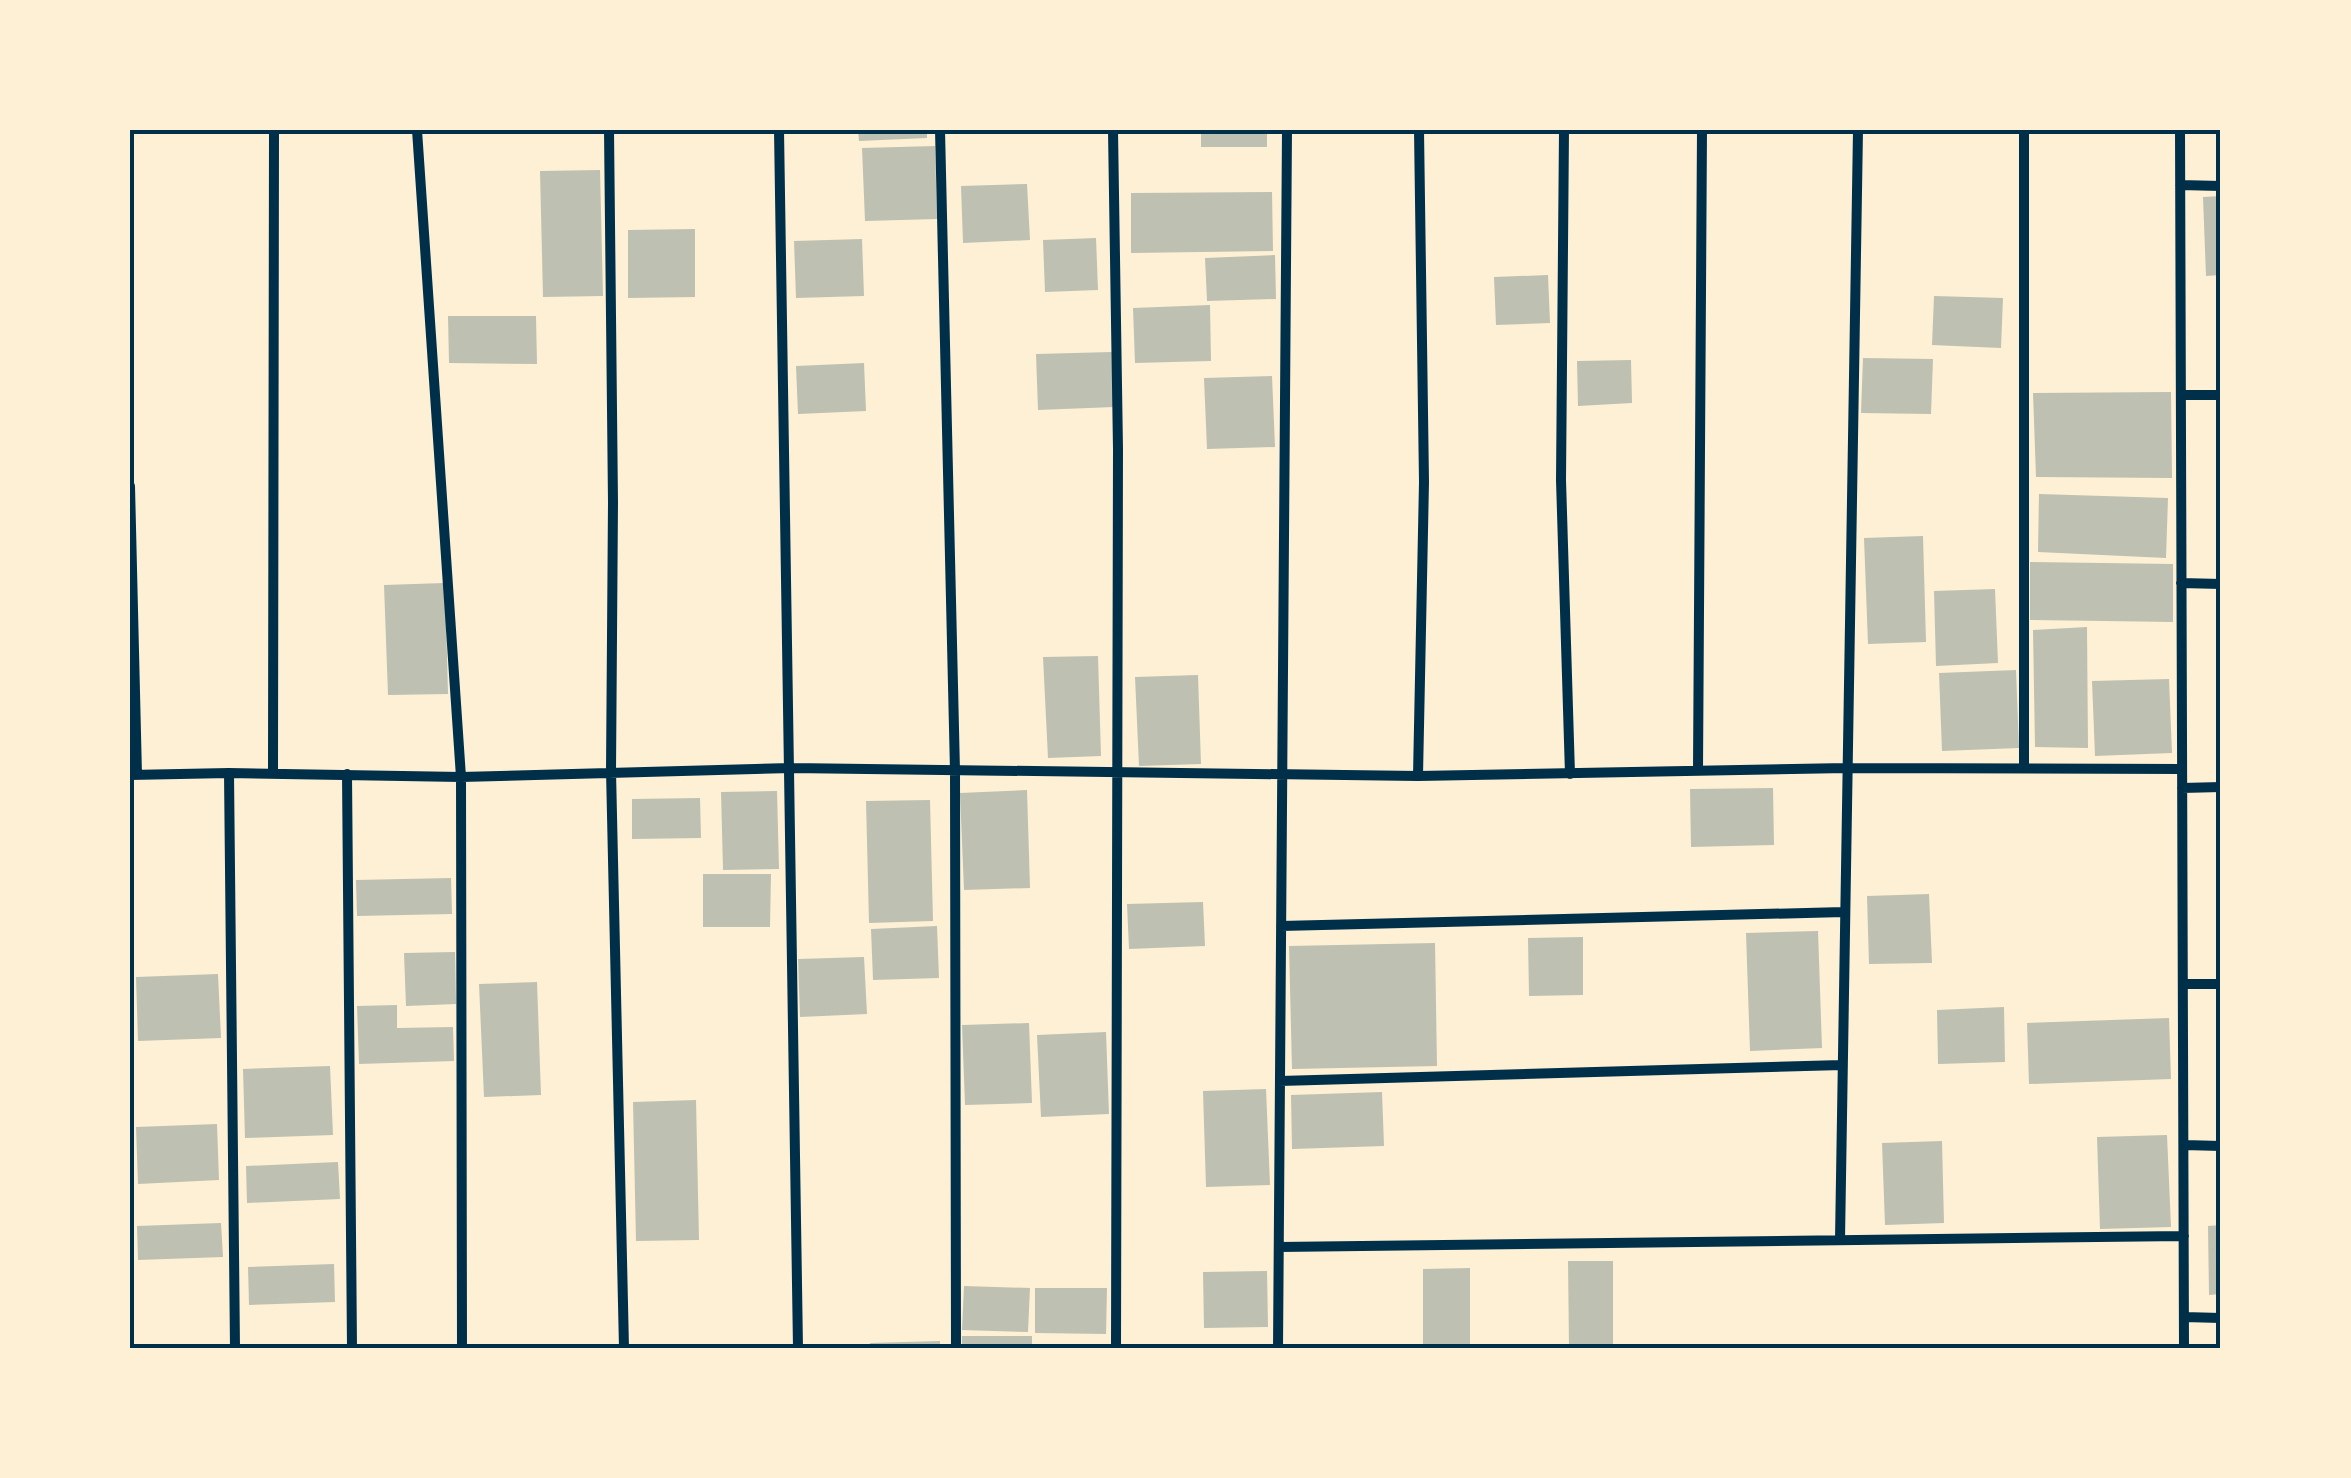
<svg xmlns="http://www.w3.org/2000/svg" width="2351" height="1478" viewBox="0 0 2351 1478" font-family="Mulish,sans-serif">
<style>
.building{fill:#bec0b2}
.lines{fill:none;stroke-linecap:round;stroke-linejoin:round}
.minor{stroke:#003049;stroke-width:10}
.neatline{fill:none;stroke:#003049;stroke-width:4}
</style>
<rect width="100%" height="100%" fill="#fdf0d5"/>
<path class="building" d="M 858,130 L 927,130 L 927,138 L 859,141 Z
M 1201,130 L 1267,130 L 1267,147 L 1201,147 Z
M 935,146 L 937,219 L 865,221 L 862,148 Z
M 600,170 L 603,296 L 543,297 L 540,171 Z
M 1027,184 L 1030,240 L 963,243 L 961,186 Z
M 1272,192 L 1273,251 L 1131,253 L 1131,193 Z
M 2221,196 L 2221,275 L 2206,276 L 2203,197 Z
M 695,229 L 695,297 L 628,298 L 628,230 Z
M 1096,238 L 1098,290 L 1045,292 L 1043,240 Z
M 862,239 L 864,296 L 796,298 L 794,241 Z
M 1275,255 L 1276,299 L 1207,301 L 1205,258 Z
M 1548,275 L 1550,323 L 1496,325 L 1494,277 Z
M 1934,296 L 2003,298 L 2001,348 L 1932,345 Z
M 1210,305 L 1211,361 L 1135,363 L 1133,308 Z
M 448,316 L 536,316 L 537,364 L 449,363 Z
M 1112,352 L 1114,407 L 1038,410 L 1036,354 Z
M 1863,358 L 1933,359 L 1931,414 L 1861,413 Z
M 1631,360 L 1632,403 L 1578,406 L 1577,361 Z
M 864,363 L 866,411 L 798,414 L 796,366 Z
M 1272,376 L 1275,447 L 1207,449 L 1204,378 Z
M 2171,392 L 2172,478 L 2036,477 L 2033,393 Z
M 2039,494 L 2168,498 L 2166,558 L 2038,552 Z
M 1923,536 L 1926,642 L 1868,644 L 1864,538 Z
M 2030,562 L 2173,564 L 2173,622 L 2030,620 Z
M 445,583 L 448,694 L 388,695 L 384,585 Z
M 1995,589 L 1998,663 L 1936,666 L 1934,591 Z
M 2087,627 L 2088,748 L 2035,747 L 2033,630 Z
M 1098,656 L 1101,756 L 1048,758 L 1043,657 Z
M 2016,670 L 2019,748 L 1942,751 L 1939,673 Z
M 1198,675 L 1201,764 L 1139,766 L 1135,677 Z
M 2169,679 L 2172,753 L 2095,756 L 2092,681 Z
M 1773,788 L 1774,845 L 1691,847 L 1690,789 Z
M 1027,790 L 1030,888 L 964,890 L 960,793 Z
M 777,791 L 779,869 L 723,870 L 721,792 Z
M 700,798 L 701,838 L 632,839 L 632,799 Z
M 930,800 L 933,921 L 869,923 L 866,801 Z
M 703,874 L 771,874 L 770,927 L 703,927 Z
M 451,878 L 452,914 L 357,916 L 356,880 Z
M 1929,894 L 1932,963 L 1869,964 L 1867,896 Z
M 1203,902 L 1205,946 L 1129,949 L 1127,904 Z
M 937,926 L 939,978 L 873,980 L 871,929 Z
M 1818,931 L 1822,1048 L 1750,1051 L 1746,933 Z
M 1583,937 L 1583,995 L 1529,996 L 1528,938 Z
M 1435,943 L 1437,1066 L 1292,1069 L 1289,946 Z
M 455,952 L 456,1004 L 406,1006 L 404,953 Z
M 864,957 L 867,1014 L 800,1017 L 798,959 Z
M 218,974 L 221,1038 L 138,1041 L 136,977 Z
M 537,982 L 541,1095 L 484,1097 L 479,984 Z
M 397,1005 L 397,1028 L 453,1027 L 454,1061 L 359,1064 L 357,1006 Z
M 2004,1007 L 2005,1062 L 1938,1064 L 1937,1010 Z
M 2169,1018 L 2171,1079 L 2029,1084 L 2027,1023 Z
M 1029,1023 L 1032,1103 L 965,1105 L 962,1025 Z
M 1106,1032 L 1109,1114 L 1041,1117 L 1037,1035 Z
M 330,1066 L 333,1135 L 245,1138 L 243,1069 Z
M 1266,1089 L 1270,1185 L 1206,1187 L 1203,1091 Z
M 1382,1092 L 1384,1146 L 1292,1149 L 1291,1095 Z
M 696,1100 L 699,1240 L 636,1241 L 633,1102 Z
M 217,1124 L 219,1180 L 138,1184 L 136,1127 Z
M 2167,1135 L 2171,1227 L 2100,1229 L 2097,1137 Z
M 1942,1141 L 1944,1223 L 1885,1225 L 1882,1143 Z
M 338,1162 L 340,1199 L 247,1203 L 246,1166 Z
M 221,1223 L 223,1257 L 138,1260 L 137,1226 Z
M 2221,1225 L 2221,1294 L 2209,1295 L 2208,1226 Z
M 1568,1261 L 1613,1261 L 1613,1348 L 1569,1348 Z
M 334,1264 L 335,1302 L 249,1305 L 248,1267 Z
M 1470,1268 L 1470,1348 L 1423,1348 L 1423,1269 Z
M 1267,1271 L 1268,1327 L 1204,1328 L 1203,1272 Z
M 964,1286 L 1030,1288 L 1028,1332 L 962,1330 Z
M 1035,1288 L 1107,1288 L 1106,1334 L 1035,1333 Z
M 962,1336 L 1032,1336 L 1032,1348 L 962,1348 Z
M 940,1341 L 940,1348 L 870,1348 L 870,1343 Z"/>
<g class="lines">
<path class="minor" d="M 417,130 L 461,777 L 462,1348
M 609,130 L 613,502 L 611,771 L 624,1348
M 779,130 L 798,1348
M 940,130 L 955,771 L 956,1348
M 1113,130 L 1118,449 L 1116,1348
M 1564,130 L 1561,480 L 1570,774
M 2180,130 L 2184,1348
M 2180,185 L 2221,186
M 2181,395 L 2221,395
M 130,486 L 137,775
M 2181,583 L 2221,584
M 2024,768 L 2024,130
M 1698,771 L 1702,130
M 229,773 L 235,1348
M 273,773 L 274,130
M 347,774 L 352,1348
M 130,775 L 229,773 L 461,777 L 791,768 L 1418,776 L 1847,768 L 2182,769
M 1418,776 L 1424,482 L 1419,130
M 2182,788 L 2221,787
M 1281,926 L 1844,912
M 2183,984 L 2221,984
M 1280,1081 L 1842,1065
M 2184,1145 L 2221,1146
M 1840,1240 L 1858,130
M 1279,1247 L 2184,1236
M 2184,1317 L 2221,1318
M 1278,1348 L 1287,130"/>
</g>
<rect width="2351" height="1478" fill="none" stroke="#fdf0d5" stroke-width="265"/>
<rect x="132" y="132" width="2086" height="1214" class="neatline"/>
</svg>
